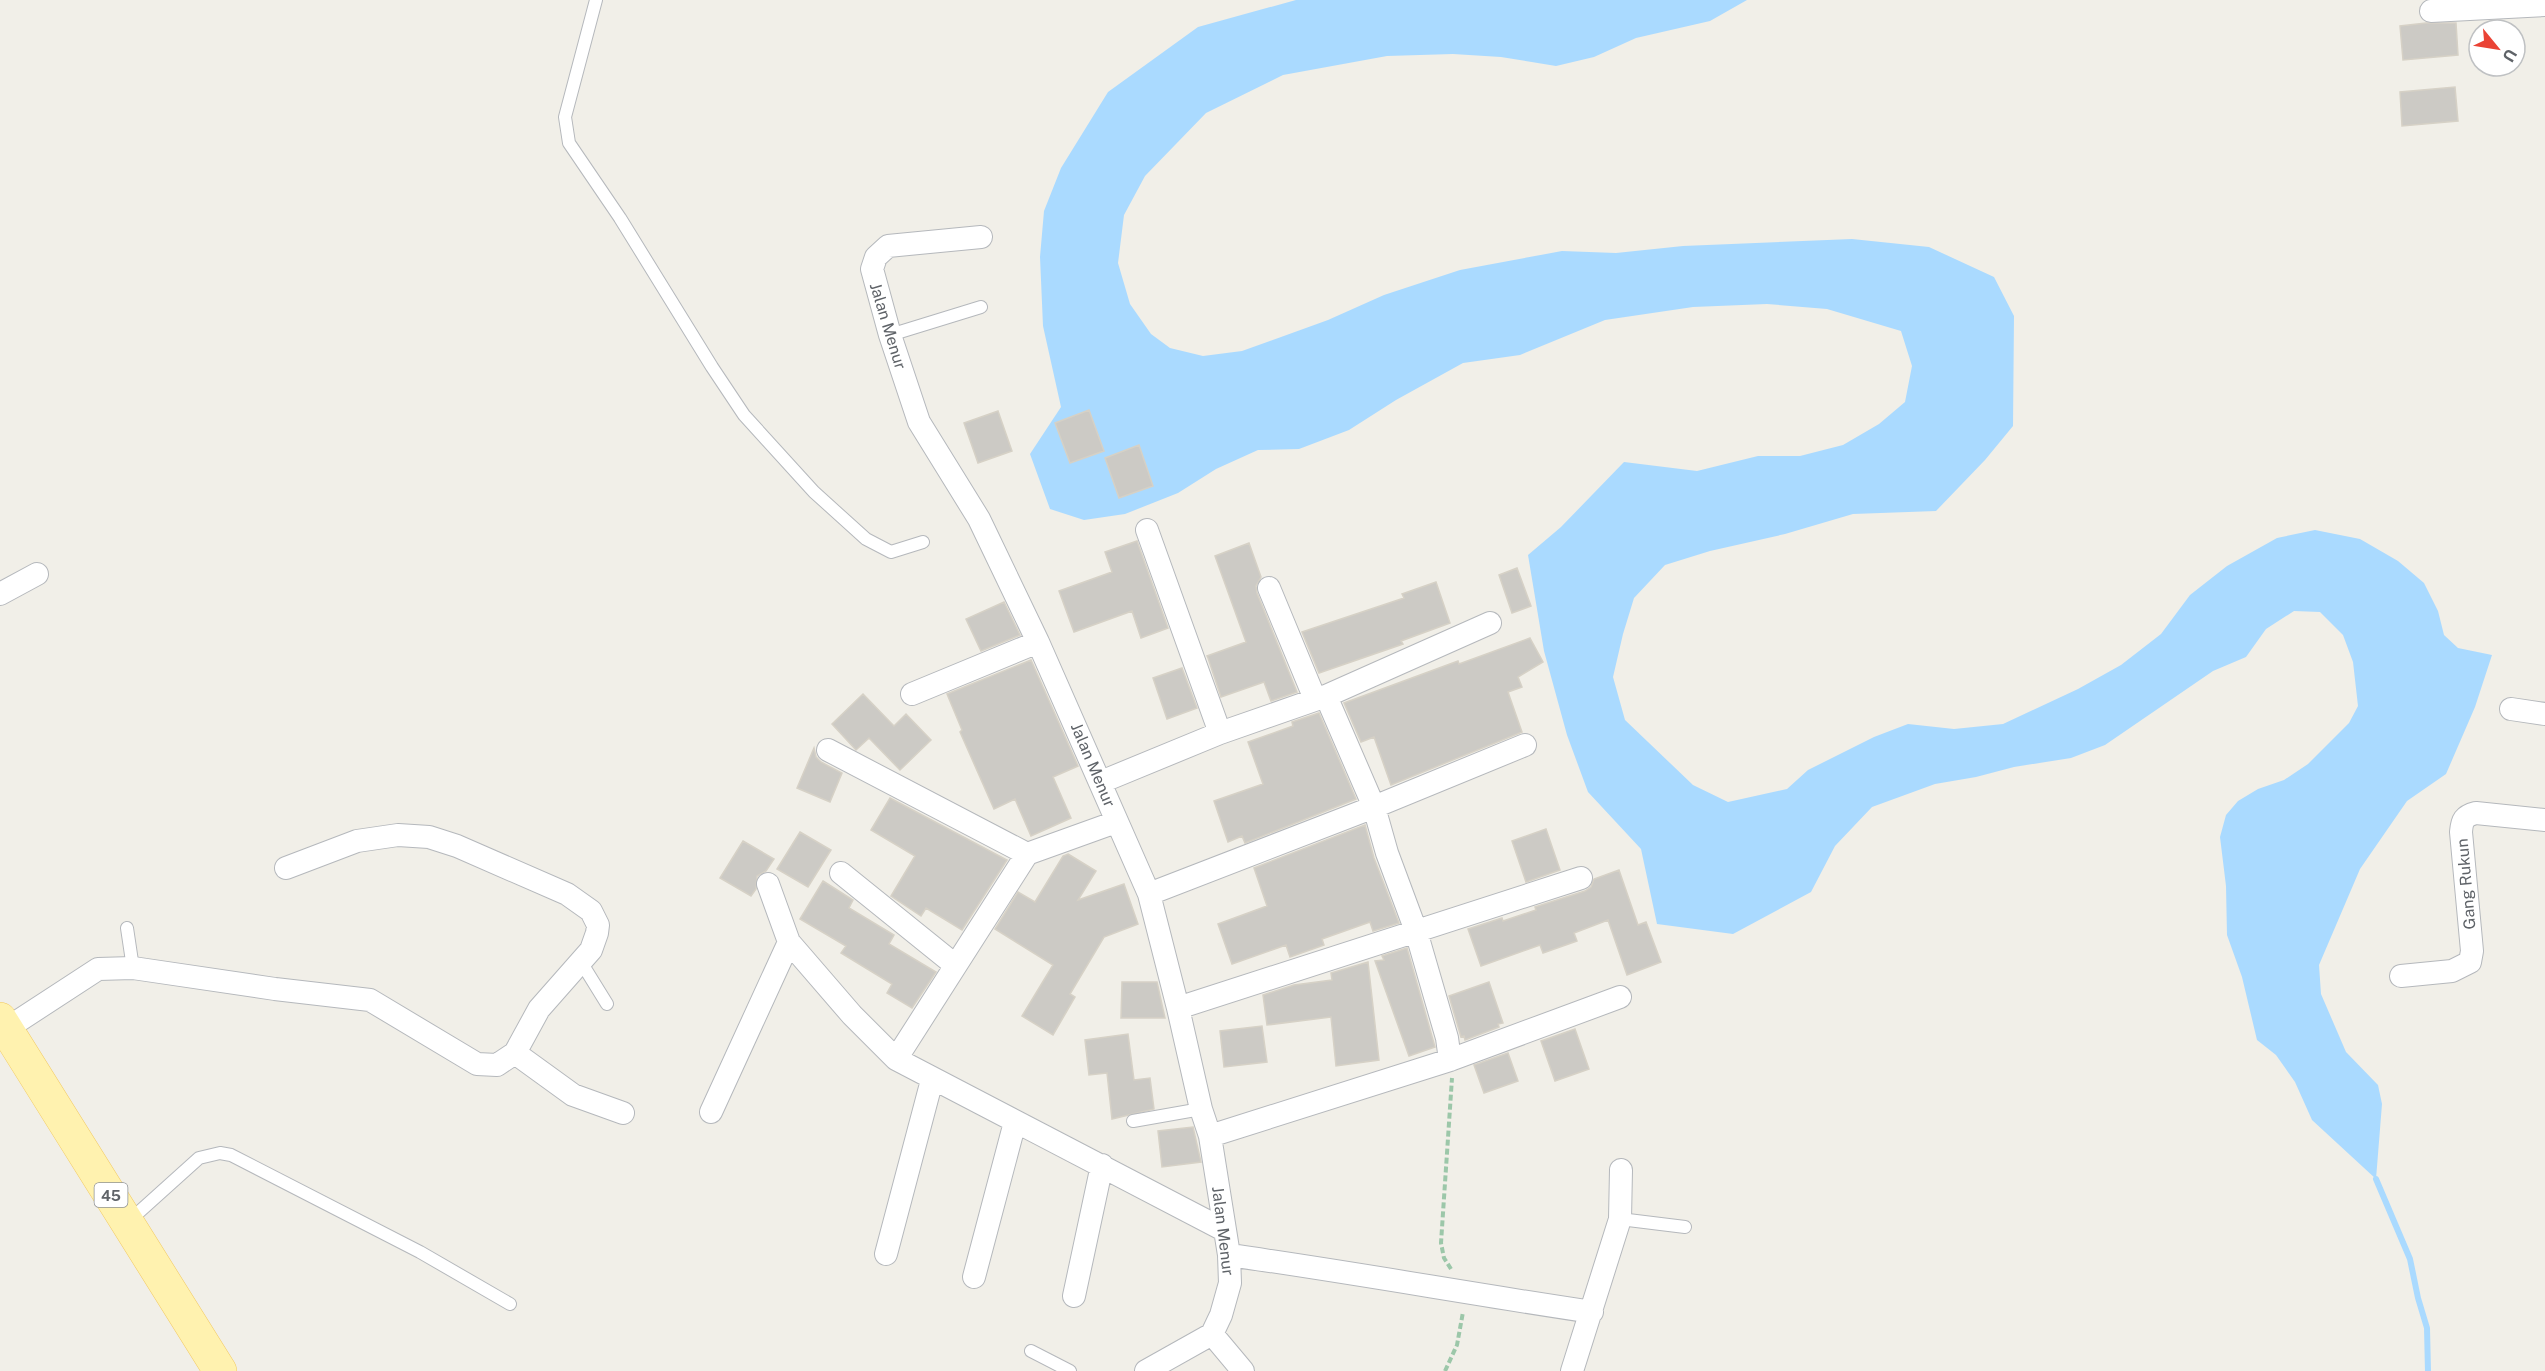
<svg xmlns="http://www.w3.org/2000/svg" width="2545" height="1371" viewBox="0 0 2545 1371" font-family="'Public Sans',sans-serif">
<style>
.water{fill:#aadaff}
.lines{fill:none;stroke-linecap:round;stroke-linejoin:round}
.stream{stroke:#aadaff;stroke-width:6}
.building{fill:#cccac5;stroke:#d6d1c6;stroke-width:1.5}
.service-casing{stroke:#b5b8bc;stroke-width:14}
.minor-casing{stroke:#b5b8bc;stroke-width:24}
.primary-casing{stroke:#f2c960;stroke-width:34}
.path{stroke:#9cc7a9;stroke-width:4;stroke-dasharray:6 3;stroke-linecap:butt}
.service{stroke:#fff;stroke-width:12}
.minor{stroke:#fff;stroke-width:22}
.primary{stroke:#fff2af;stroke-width:33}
.labels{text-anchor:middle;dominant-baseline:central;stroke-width:4.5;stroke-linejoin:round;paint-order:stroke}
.shield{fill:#fff;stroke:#8f9295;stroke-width:1.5}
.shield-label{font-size:15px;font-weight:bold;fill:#5f6368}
.street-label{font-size:16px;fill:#5f6368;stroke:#fff}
</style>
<rect width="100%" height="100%" fill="#f1efe8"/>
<path class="water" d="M 1296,0 L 1747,0 L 1710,21 L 1636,38 L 1594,57 L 1556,66 L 1501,57 L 1453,54 L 1387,56 L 1283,75 L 1206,113 L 1145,176 L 1124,215 L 1118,263 L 1130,304 L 1151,334 L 1170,348 L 1203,356 L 1242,351 L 1328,320 L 1384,295 L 1460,270 L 1562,251 L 1616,253 L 1683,246 L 1852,239 L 1929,247 L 1994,277 L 2014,316 L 2013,426 L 1985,460 L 1936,511 L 1853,514 L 1785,534 L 1710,551 L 1665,565 L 1634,598 L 1623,634 L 1613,677 L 1625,720 L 1693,785 L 1728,802 L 1787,789 L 1808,770 L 1874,737 L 1908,724 L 1954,729 L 2003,724 L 2078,689 L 2121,665 L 2161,634 L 2190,595 L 2227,566 L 2277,538 L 2315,530 L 2360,539 L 2398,561 L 2424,583 L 2438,611 L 2444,635 L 2458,648 L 2492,655 L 2475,707 L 2446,774 L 2407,801 L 2360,869 L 2319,965 L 2321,994 L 2346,1052 L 2378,1085 L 2382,1104 L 2376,1179 L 2312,1120 L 2295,1082 L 2276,1055 L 2257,1040 L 2242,977 L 2227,935 L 2226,886 L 2220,837 L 2226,815 L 2238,801 L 2258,789 L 2284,780 L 2308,764 L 2349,723 L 2358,706 L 2353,662 L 2343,635 L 2320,612 L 2294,611 L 2266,629 L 2246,657 L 2213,671 L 2105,745 L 2071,758 L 2014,767 L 1976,777 L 1935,784 L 1872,807 L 1835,846 L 1811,892 L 1733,934 L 1657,924 L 1641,849 L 1588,792 L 1567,735 L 1544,651 L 1528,555 L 1561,527 L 1624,462 L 1697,471 L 1758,456 L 1800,456 L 1843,445 L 1879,424 L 1905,402 L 1912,366 L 1901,331 L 1827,309 L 1767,304 L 1693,307 L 1605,320 L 1520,355 L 1463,363 L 1396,400 L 1349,430 L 1299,449 L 1258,450 L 1216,469 L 1178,493 L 1125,514 L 1084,520 L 1050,509 L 1030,454 L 1061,407 L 1043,326 L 1040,257 L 1044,211 L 1061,168 L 1108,92 L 1198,27 Z"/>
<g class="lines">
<path class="stream" d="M 2376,1179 L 2410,1259 L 2418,1298 L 2427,1328 L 2428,1371"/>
</g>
<path class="building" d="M 2426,23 L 2456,23 L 2458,55 L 2403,60 L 2400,26 Z
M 2455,87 L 2458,121 L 2402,126 L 2400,92 Z
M 1089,410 L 1104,451 L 1070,463 L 1055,423 Z
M 998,411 L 1012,451 L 978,463 L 964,423 Z
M 1139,445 L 1153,486 L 1119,498 L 1105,458 Z
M 1137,541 L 1168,628 L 1141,638 L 1132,611 L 1074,632 L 1059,591 L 1112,572 L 1105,552 Z
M 1249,543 L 1261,577 L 1256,586 L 1257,593 L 1297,692 L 1271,701 L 1264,682 L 1221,697 L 1208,658 L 1207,656 L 1246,642 L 1215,556 Z
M 1517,568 L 1531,606 L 1512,613 L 1499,575 Z
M 1436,582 L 1450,623 L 1401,641 L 1403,644 L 1319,673 L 1302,632 L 1404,598 L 1402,594 Z
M 1004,602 L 1020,635 L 981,651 L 966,619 Z
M 1530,638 L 1543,662 L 1518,677 L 1522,687 L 1508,692 L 1522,732 L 1391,785 L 1374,737 L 1361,742 L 1344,703 L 1458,661 L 1459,664 Z
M 1031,660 L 1078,766 L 1053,777 L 1071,818 L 1031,836 L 1015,799 L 994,809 L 960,732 L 962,730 L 947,694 Z
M 1182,668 L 1197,708 L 1167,719 L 1153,678 Z
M 863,694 L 894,726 L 906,714 L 931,740 L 900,770 L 869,738 L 856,750 L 832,724 Z
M 1319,713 L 1356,799 L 1245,843 L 1242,836 L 1228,842 L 1214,801 L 1263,784 L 1248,742 L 1293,726 L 1292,722 Z
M 814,748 L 816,757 L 821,762 L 842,773 L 830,802 L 797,788 Z
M 890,798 L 1007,860 L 962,930 L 926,908 L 921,916 L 891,896 L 915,856 L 871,830 Z
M 1365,825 L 1374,858 L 1399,923 L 1373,931 L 1370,922 L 1322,939 L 1324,945 L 1290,957 L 1286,945 L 1232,964 L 1218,924 L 1267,906 L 1254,868 Z
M 1546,829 L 1560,870 L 1526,882 L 1512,841 Z
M 800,832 L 831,850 L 808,887 L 777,869 Z
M 743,841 L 774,859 L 766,871 L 757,876 L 756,889 L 751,896 L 720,878 Z
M 1068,854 L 1096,871 L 1078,900 L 1124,884 L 1138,924 L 1104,937 L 1070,994 L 1075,997 L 1053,1035 L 1022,1016 L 1053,965 L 995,929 L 1018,892 L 1035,902 L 1063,856 Z
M 1619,870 L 1638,925 L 1646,922 L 1661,962 L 1627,975 L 1608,920 L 1574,933 L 1577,941 L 1543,953 L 1540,945 L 1481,966 L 1468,929 L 1502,918 L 1503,921 L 1536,910 L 1535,907 L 1585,891 L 1591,887 L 1594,879 Z
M 823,881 L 853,900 L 849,908 L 894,935 L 889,944 L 936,972 L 912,1008 L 887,993 L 892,984 L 841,953 L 846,946 L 800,919 Z
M 1407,948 L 1435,1047 L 1409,1056 L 1375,961 L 1384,960 L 1382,956 Z
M 1368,962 L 1379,1060 L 1336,1066 L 1331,1017 L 1267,1025 L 1263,995 L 1294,985 L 1332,980 L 1331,973 Z
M 1122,982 L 1157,982 L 1165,1018 L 1121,1018 Z
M 1489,982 L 1503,1023 L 1498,1024 L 1499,1027 L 1465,1040 L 1464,1036 L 1461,1037 L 1449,996 Z
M 1262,1026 L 1267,1062 L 1224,1067 L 1220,1031 Z
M 1575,1029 L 1589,1069 L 1555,1081 L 1541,1041 Z
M 1128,1034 L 1134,1080 L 1150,1078 L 1154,1109 L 1112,1119 L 1107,1073 L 1089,1075 L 1085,1040 Z
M 1508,1053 L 1518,1081 L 1484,1093 L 1474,1065 Z
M 1193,1127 L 1201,1162 L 1162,1167 L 1158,1131 Z"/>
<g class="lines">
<defs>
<path id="service" d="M 596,0 L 565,117 L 569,143 L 620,218 L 712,367 L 744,415 L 814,492 L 866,539 L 891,552 L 923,542
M 890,335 L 981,307
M 127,928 L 133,968
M 581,962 L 607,1004
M 1133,1121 L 1201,1109
M 1620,1219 L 1685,1227
M 129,1221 L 199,1158 L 220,1153 L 231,1155 L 420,1252 L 510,1304
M 1031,1351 L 1070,1371"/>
<path id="minor" d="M 2431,11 L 2545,5
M 981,237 L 888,246 L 876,257 L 872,269 L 890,335 L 919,422 L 979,519 L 1038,642 L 1149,894 L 1178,1008 L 1201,1109 L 1210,1136 L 1229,1255 L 1230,1283 L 1221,1315 L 1212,1334 L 1146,1371
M 1147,530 L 1220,733
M 1269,588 L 1315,699
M 0,594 L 37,574
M 912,694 L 1038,642
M 1326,696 L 1374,807 L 1387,853 L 1416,931 L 1447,1038 L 1450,1060
M 2511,709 L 2545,714
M 828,750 L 1027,854
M 1101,782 L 1220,733 L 1326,696 L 1490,623
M 841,873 L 955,965
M 768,884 L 789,942 L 852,1015 L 896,1059 L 1224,1230
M 1149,894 L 1374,807 L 1525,745
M 2401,976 L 2452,971 L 2470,962 L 2472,951 L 2461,832 C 2462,820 2464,816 2476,813 L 2545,820
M 1178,1008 L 1581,878
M 6,1029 L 98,969 L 133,968 L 275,989 L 370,1000 L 477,1064 L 497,1065 L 515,1053 L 539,1009 L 591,950 L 597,933 L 598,925 L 591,911 L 567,894 L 457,846 L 429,837 L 398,835 L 357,841 L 286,868
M 515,1053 L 573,1095 L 623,1113
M 896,1059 L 1027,854 L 1116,822
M 711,1112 L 789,942
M 1210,1136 L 1450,1060 L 1620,997
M 886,1254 L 932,1080
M 1229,1255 C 1350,1272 1471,1294 1592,1312
M 974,1277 L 1015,1122
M 1074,1296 L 1102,1165
M 1212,1334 L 1243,1371
M 1572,1371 L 1620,1219 L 1621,1170"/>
<path id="primary" d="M 0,1019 L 220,1371"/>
</defs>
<use href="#service" class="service-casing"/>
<use href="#minor" class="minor-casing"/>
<use href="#primary" class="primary-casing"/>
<path class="path" d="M 1451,1269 L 1444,1258 L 1441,1243 L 1452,1078
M 1445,1371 L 1457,1345 L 1463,1312"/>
<use href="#service" class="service"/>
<use href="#minor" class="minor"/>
<use href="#primary" class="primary"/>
</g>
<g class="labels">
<rect class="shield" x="94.5" y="1183" width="33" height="24" rx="4.5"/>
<g class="shield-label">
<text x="111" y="1195">45</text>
</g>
<g class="street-label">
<text transform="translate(888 326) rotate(73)">Jalan Menur</text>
<text transform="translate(1093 765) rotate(67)">Jalan Menur</text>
<text transform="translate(2466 884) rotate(-95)">Gang Rukun</text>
<text transform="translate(1223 1231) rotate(83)">Jalan Menur</text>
</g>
</g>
<g transform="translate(2497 48) rotate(120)"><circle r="28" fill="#ffffff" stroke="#bfc1c3" stroke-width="1.5"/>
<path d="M0-4.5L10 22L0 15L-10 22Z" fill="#ea4335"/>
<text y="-9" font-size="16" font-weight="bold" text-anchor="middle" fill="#5f6368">U</text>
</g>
</svg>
